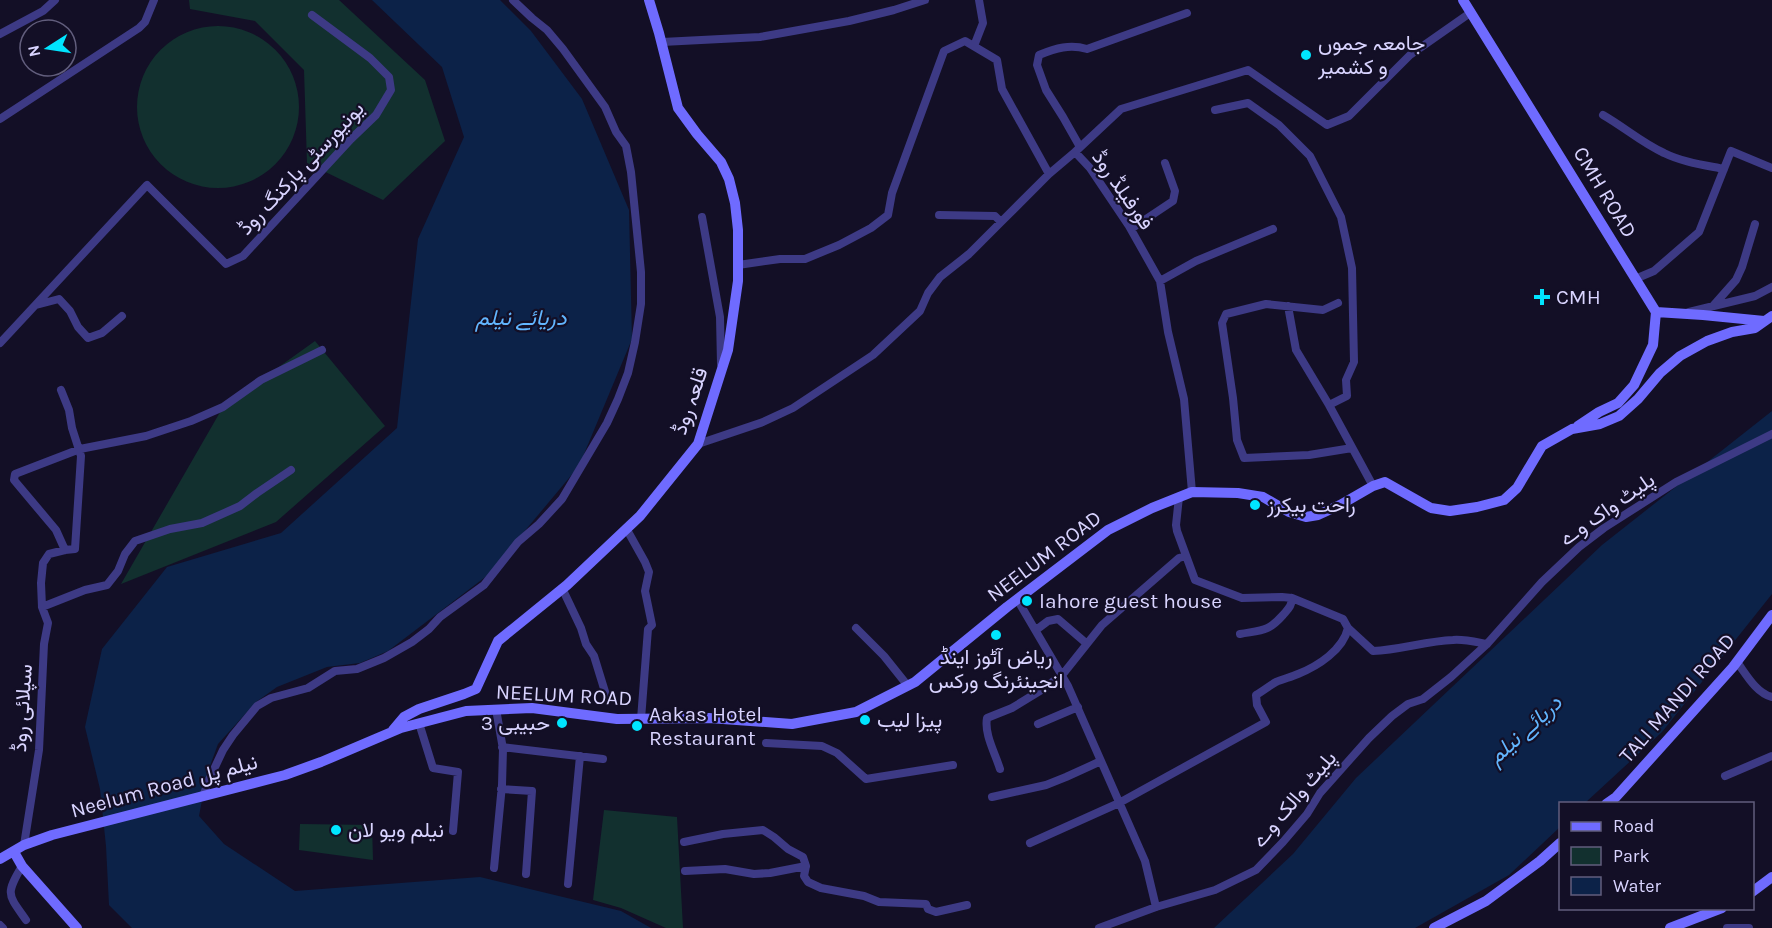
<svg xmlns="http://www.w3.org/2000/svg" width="1772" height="928" viewBox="0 0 1772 928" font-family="Karla,Vazirmatn,sans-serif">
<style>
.green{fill:#12302f}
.water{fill:#0c2248}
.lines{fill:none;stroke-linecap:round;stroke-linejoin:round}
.street{stroke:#3d3a85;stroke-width:8}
.secondary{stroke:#6f6bff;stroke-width:10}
.poi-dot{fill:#00e5ff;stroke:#130f26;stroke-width:2}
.labels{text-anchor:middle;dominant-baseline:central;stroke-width:4.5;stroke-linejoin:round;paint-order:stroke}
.poi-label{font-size:21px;fill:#d9d4ff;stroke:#130f26;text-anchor:start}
.street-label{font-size:21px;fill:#d9d4ff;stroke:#130f26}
.water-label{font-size:22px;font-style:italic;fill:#62b6ff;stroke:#130f26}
</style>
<rect width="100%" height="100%" fill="#130f26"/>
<path class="green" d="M 189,0 L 339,0 L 425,80 L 445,141 L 383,200 L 307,163 L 304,70 L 255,21 L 190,9 Z
M137 107a81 81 0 1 1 162 0a81 81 0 1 1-162 0Z
M 315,341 L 385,426 L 276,522 L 121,584 L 223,407 Z
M 604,810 L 677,817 L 683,928 L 666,928 L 621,908 L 593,900 Z
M 300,824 L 372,825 L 373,860 L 299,850 Z"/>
<path class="water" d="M 372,0 L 500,0 L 531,31 L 582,99 L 629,210 L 632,339 L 579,466 L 488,575 L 388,651 L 360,663 L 327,667 L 277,687 L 256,702 L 218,744 L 207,774 L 199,816 L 224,844 L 295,891 L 480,877 L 621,911 L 651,928 L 132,928 L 109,905 L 106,846 L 100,789 L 85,727 L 102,649 L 167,567 L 281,533 L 397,428 L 418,239 L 464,137 L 442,67 Z
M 1772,411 L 1772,594 L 1662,732 L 1585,803 L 1560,804 L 1560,827 L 1509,875 L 1415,928 L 1214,928 L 1293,854 L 1356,778 L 1602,545 Z"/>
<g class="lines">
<path class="street" d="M 0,34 L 43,11 L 55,0
M 662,42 L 760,37 L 849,21 L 894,10 L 925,0
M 974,46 L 983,23 L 979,0
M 1215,110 L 1248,103 L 1279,125 L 1310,156 L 1341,217 L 1352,268 L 1354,362 L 1346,380 L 1347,396 L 1329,405
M 1603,115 C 1624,127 1642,143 1664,153 C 1682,162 1704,165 1724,169
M 0,119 L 139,28 L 145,22 L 154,0
M 1080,147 L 1063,117 L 1046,90 L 1037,65 L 1039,55 C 1056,48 1070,44 1087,49 L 1187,13
M 1075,152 L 1121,109 L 1248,70 L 1327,125 L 1349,116 L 1410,55 L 1470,13
M 939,215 L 995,216 L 1001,222 L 1049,174
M 702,217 L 720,317 L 721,364
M 1131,229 L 1173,201 L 1175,191 L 1165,163
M 738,265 L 780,259 L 805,259 L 839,245 L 871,228 L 888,215 L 892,193 L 944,51 L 965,41 L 997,60 L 1002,89 L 1049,174 L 1075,152 L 1090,168 L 1129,226 L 1160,281 L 1168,332 L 1184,399 L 1192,492
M 1635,279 L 1654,271 L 1699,232 L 1731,151 L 1772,168
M 1160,281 L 1196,261 L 1273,229
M 1338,303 L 1323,310 L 1266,304 L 1226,314 L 1222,323 L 1233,398 L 1237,440 L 1244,458 L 1309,455 L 1352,448
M 36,305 L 59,299 L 70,311 L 78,327 L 88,338 L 102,333 L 122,316
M 1288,306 L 1296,350 L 1329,405 L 1373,486
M 1713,306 L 1736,280 L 1742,267 L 1755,224
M 1689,312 L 1755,296 L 1772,287
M 0,343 L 147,185 L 226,264 L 243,256 L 351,139 L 376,115 L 391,90 L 389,77 L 370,58 L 312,15
M 698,444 L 763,422 L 793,408 L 873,355 L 920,311 L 928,293 L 940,277 L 969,254 L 1001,222
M 1179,497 L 1176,525 L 1177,531 L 1195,580 L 1242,598 L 1282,597 L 1292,598 C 1292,606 1288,609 1283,615 C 1268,632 1262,630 1240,634
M 626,528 L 645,562 L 649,572 L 645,591 L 652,625 L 648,629 L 641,719
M 65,550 L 56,530 L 14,480 L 15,474 L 80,449 L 146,436 L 191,421 L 223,407 L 261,380 L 322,350
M 562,588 L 581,628 L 586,644 L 594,656 L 606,695
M 1017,599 L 1068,686 L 1145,861 L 1156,907
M 42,607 L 85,590 L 107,585 L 118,571 L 125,554 L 135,541 L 170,529 L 202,523 L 240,506 L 257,493 L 291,470
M 856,628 L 884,656 L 908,686
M 1348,628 L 1373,651 C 1400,650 1426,641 1453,640 C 1464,639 1476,642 1487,644
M 1036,630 L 1048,621 L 1058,619 L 1086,643
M 1737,662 C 1746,674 1756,693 1772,697
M 419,723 L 433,768 L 458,772 L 453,831
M 1038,724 L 1078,707
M 766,743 L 822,746 L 837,753 L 866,779 L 953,765
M 502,747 L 603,759
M 1000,769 C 995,753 984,734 987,718 L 1012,708 L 1043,689 L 1063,674 L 1102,625 L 1179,558 L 1186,556
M 1725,776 L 1772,756
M 501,789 L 532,791 L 526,874
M 203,797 L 208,782 L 223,750 L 233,735 L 257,706 L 271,698 L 308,688 L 335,671 L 357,669 L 384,658 L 412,642 L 429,629 L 440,617 L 484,585 L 518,542 L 539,524 L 562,499 L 607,423 L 618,399 L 628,373 L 635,342 L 641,304 L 641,272 L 631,172 L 626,146 L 616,132 L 605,107 L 563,49 L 547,30 L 532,18 L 513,0
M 992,797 L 1046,785 L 1066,777 L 1101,761
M 684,842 L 723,834 L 763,830 L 774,837 L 788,849 L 803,857 L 806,866 L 804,876 L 808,882 L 821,888 L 864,896 L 879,902 L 926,904 L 928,909 L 936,912 L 967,905
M 1030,843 L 1119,803 L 1266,722 L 1257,705 L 1256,695 C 1263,691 1269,686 1276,682 C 1283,679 1291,677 1298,674 C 1318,666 1343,650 1348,628 L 1343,619 L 1292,598
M 24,845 L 39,750 L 44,644 L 48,623 L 42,607 L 41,583 L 43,563 L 49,554 L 65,550 L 75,549 L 81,456 L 72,428 L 69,410 L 61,390
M 22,866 C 5,895 8,894 26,920
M 494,868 L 502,785 L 503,749 L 496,709
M 685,871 L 725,869 L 754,874 L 770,873 L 806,866
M 568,884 L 580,756
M 0,925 L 3,928
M 1099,928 L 1156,907 L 1215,890 L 1256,870 L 1283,842 L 1307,814 L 1320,793 L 1369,738 L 1392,716 L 1408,704 L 1423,699 L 1451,677 L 1487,644 L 1542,582 L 1579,547 L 1604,528 L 1676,482 L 1772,434
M 1727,928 L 1749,928"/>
<path class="secondary" d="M 1463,0 L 1656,312
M 1656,312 L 1703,315 L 1764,321
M 1578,426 L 1599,412 L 1618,403 L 1634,385 L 1653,345 L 1656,312
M 393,730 L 404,717 L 419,709 L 464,694 L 476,689 L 498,641 L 567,585 L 640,516 L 698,444 L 728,350 L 738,281 L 738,230 L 735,203 L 729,179 L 721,162 L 697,134 L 678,108 L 659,33 L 649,0
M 1606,804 L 1616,797 L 1733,667 L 1772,615
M 14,852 L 22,866 L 77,928
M 0,859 L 24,845 L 52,835 L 285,775 L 321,762 L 401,728 L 466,711 L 532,708 L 617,719 L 709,718 L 792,724 L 856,712 L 915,682 L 1007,607 L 1108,530 L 1152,508 L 1192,492 L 1238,493 L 1263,497 L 1289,512 L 1306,517 L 1318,515 L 1340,505 L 1373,486 L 1385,482 L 1431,508 L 1450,511 L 1477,507 L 1504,500 L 1517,488 L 1542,446 L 1572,429 L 1600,424 L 1619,416 L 1638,399 L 1660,373 L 1680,356 L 1707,341 L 1732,332 L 1755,328 L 1772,316
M 1752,892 L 1772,877
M 1434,928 L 1486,901 L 1540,861 L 1560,843
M 1670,928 L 1722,908"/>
</g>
<g class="poi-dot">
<circle cx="1306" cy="55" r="6"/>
<path d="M1539 288h6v6h6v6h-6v6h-6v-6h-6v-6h6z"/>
<circle cx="1255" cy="505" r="6"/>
<circle cx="1027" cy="601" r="6"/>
<circle cx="996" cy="635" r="6"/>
<circle cx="865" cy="720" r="6"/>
<circle cx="562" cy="723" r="6"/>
<circle cx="637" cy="726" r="6"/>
<circle cx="336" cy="830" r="6"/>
</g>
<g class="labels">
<g class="poi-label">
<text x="1318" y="43">جامعہ جموں<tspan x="1318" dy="24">و کشمیر</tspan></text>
<text x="1556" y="297">CMH</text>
<text x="1267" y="505">راحت بیکرز</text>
<text x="1039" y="601">lahore guest house</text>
<text x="996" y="657" text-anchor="middle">ریاض آٹوز اینڈ<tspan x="996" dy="24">انجینئرنگ ورکس</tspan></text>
<text x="649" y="714">Aakas Hotel<tspan x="649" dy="24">Restaurant</tspan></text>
<text x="877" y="720">پیزا لیب</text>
<text x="550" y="723" text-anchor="end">حبیبی 3</text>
<text x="348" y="830">نیلم ویو لان</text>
</g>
<g class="street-label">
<text transform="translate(301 168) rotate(-47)">یونیورسٹی پارکنگ روڈ</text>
<text transform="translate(1123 190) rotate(55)">فورفیلڈ روڈ</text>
<text transform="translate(1605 192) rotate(59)">CMH ROAD</text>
<text transform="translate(690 401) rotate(-71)">قلعہ روڈ</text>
<text transform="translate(1607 509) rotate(-35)">پلیٹ واک وے</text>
<text transform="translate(1044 556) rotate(-37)">NEELUM ROAD</text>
<text transform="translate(564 695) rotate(3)">NEELUM ROAD</text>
<text transform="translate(1677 698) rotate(-49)">TALI MANDI ROAD</text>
<text transform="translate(22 708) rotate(-86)">سپلائی روڈ</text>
<text transform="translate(164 786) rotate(-15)">Neelum Road نیلم پل</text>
<text transform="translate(1294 799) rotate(-50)">پلیٹ والک وے</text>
</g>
<g class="water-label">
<text x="521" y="318">دریائے نیلم</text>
<text transform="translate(1525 730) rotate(-42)">دریائے نیلم</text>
</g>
</g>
<rect x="1559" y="802" width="195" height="108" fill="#130f26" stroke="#625e7d" stroke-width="1.5"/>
<rect x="1571" y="822" width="30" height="9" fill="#6f6bff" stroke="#625e7d" stroke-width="1.5"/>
<text x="1613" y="832" font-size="18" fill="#d9d4ff">Road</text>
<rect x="1571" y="847" width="30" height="18" fill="#12302f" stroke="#625e7d" stroke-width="1.5"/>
<text x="1613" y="862" font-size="18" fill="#d9d4ff">Park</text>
<rect x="1571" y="877" width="30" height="18" fill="#0c2248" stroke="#625e7d" stroke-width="1.5"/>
<text x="1613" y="892" font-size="18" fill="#d9d4ff">Water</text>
<g transform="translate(48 48) rotate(258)"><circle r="28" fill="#130f26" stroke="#625e7d" stroke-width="1.5"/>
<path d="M0-4.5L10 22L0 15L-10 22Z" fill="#00e5ff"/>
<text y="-9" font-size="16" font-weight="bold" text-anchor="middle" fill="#d9d4ff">N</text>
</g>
</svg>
